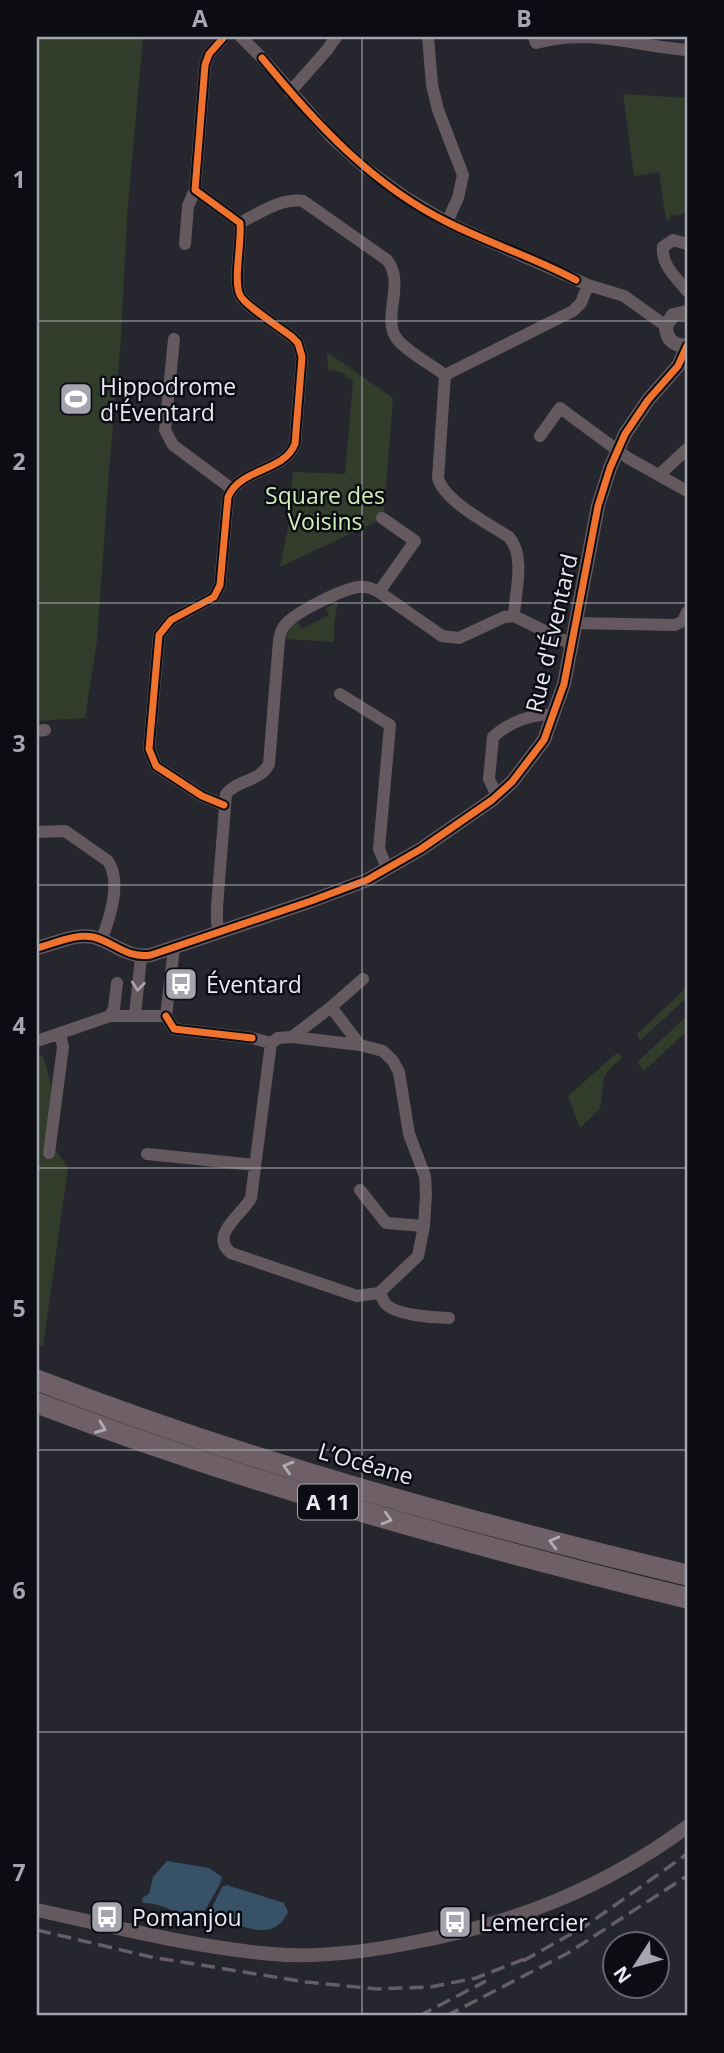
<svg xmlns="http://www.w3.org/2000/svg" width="724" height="2053" viewBox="0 0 724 2053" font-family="'Open Sans',sans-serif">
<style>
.green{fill:#323c2b}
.water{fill:#375266}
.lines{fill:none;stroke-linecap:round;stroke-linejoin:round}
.minor{stroke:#63595e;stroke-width:12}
.tertiary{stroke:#63595e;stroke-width:14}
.motorway{stroke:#6e6066;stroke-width:21}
.rail{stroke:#645f64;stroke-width:3.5;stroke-dasharray:14 7;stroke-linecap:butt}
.cycleway-casing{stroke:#0c0c13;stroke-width:11}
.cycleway{stroke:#ef722f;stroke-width:7}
.oneway{stroke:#a6a1a9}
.oneway2{stroke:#b2abb4}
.grid{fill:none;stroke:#a5a5af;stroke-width:2;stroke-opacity:0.55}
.labels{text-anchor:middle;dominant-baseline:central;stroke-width:5;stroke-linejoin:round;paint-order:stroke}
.shield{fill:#0c0c13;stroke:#a7a7b0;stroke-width:2}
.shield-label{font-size:21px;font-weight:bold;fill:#e9e9f4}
.poi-label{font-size:23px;fill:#e9e9f4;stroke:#0c0c13;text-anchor:start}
.park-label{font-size:23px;fill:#d1f0b9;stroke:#0c0c13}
.street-label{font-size:23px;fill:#e9e9f4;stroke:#0c0c13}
.neatline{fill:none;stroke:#a5a5af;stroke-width:2.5}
.grid-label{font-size:23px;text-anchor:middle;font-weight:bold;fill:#a5a5af}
</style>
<rect width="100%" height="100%" fill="#26262e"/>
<path class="green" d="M 37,37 L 143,37 L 127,216 L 121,339 L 110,459 L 97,641 L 85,718 L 37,721 Z
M 623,94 L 687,98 L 687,210 L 680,216 L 671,215 L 670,219 L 666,221 L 659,172 L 634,176 Z
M 327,352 L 393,398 L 384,513 L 375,522 L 280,567 L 288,527 L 293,472 L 345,474 L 353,381 L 341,372 L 328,370 Z
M 338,602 L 334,624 L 334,642 L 286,639 C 288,631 290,626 298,622 L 302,629 L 329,615 L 326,608 Z
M 687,987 L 687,997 L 640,1041 L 637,1034 Z
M 687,1016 L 687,1031 L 644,1071 L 637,1062 Z
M 618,1052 L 622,1058 L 610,1068 L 604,1078 L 600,1109 L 580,1128 L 568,1096 Z
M 43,1055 L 52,1089 L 54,1147 L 68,1168 L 43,1347 L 37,1345 L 37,1057 Z"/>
<path class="water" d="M 167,1861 L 209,1868 L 222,1877 L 219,1886 L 203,1914 C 180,1919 163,1902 143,1903 L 142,1898 L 149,1894 L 153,1877 Z
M 227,1885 L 284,1903 L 288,1912 C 272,1947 236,1922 209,1914 L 222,1887 Z"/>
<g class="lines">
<path class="minor" d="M 241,37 L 262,58 L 332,138 L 363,166 L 407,198 L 447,222 L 486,240 L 588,285 L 624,296 L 666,326
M 428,37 L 432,85 L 438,110 L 463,175 L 458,198 L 447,222
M 534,37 L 536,43 C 589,28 635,46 687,50
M 290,92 L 327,50 L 336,37
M 240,223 C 259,213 281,198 303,201 L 387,260 C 406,283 381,319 397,339 C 407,352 432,365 445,375 L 438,478 C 444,501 489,524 509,537 C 526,557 515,592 514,616 L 571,644
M 185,244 L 188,206 L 195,190
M 687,244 L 673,240 L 663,247 C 661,265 676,277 687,291
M 174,339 L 165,430 L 173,445 L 232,489
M 445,375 L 573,311 L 581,303 L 588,285
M 540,436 L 560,408 L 628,458 L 687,491
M 659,475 L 687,449
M 379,592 L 415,541 L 382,518
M 575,623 L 675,625 L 683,621 L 687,612
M 340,694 L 390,725 L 379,849 L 387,868
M 37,731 L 45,730
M 497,796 L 489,779 L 493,737 C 508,723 532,713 553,715
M 224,805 L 202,796 L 156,766 L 149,749 L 159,635 L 171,620 L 214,597 L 220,585 L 228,497 C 241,467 283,473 295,444 L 302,357 L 298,343 L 292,337 C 281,328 244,305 240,295 C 233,282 242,241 240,223 L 195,190 L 205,65 L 209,54 L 224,37
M 37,832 L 65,831 L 108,861 C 122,882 110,918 101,941
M 220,932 L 217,923 L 217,907 L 226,794 C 238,779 260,782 269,764 L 279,640 C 280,634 281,629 285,625 C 295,612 341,590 358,587 C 366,586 372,588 379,592 L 442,636 L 459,638 L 504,617 L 514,616
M 174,948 L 166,1016 L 174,1029 L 252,1038 L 271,1043
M 331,1007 L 363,979
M 135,1015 L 141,957
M 110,1016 L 166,1016
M 292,1037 L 360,1045
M 37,1041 L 110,1016 L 114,1008 L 117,983
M 271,1043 L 251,1198 C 244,1213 208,1235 231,1253 L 357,1296 L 379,1293 C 382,1296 383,1300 385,1303 C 394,1315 434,1318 449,1318
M 271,1043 L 278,1038 L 292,1037 L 331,1007 L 360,1045 L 383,1051 L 393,1061 L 399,1072 L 409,1134 L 425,1176 L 426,1194 L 424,1226 L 418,1256 L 379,1293
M 49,1153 L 63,1047 L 60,1034
M 147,1154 L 255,1165
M 360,1190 L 386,1223 L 424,1226"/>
<path class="tertiary" d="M 687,312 L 673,315 L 666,326 C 666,339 674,347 687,345
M 37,948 C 53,944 76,933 93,937 C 114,942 127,959 151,955 L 311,901 L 367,880 L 421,849 L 492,800 L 512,782 L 544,740 L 564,684 L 598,506 L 610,468 L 625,434 L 648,400 L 678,366 L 687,346
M 37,1910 C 115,1927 192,1947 272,1954 C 318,1958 365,1952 410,1943 C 513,1924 602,1889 687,1827"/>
<path class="motorway" d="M 37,1380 C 248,1462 467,1522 687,1575
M 37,1403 C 249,1484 467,1544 687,1598"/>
<path class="rail" d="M 37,1930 L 151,1957 L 306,1982 L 377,1989 L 430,1987 L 476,1978 L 532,1956
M 523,1961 L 587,1925 L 687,1854
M 419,2016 L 486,1981
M 446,2016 L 568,1953 L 687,1876"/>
<defs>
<path id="cycleway" d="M 262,58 C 315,123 373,186 449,223 C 491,244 535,258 576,280
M 224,805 L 202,796 L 156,766 L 149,749 L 159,635 L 171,620 L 214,597 L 220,585 L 228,497 C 241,467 283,473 295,444 L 302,357 L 298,343 L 292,337 C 281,328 244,305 240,295 C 233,282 242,241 240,223 L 195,190 L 205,65 L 209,54 L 224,37
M 37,948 C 53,944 76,933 93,937 C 114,942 127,959 151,955 L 311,901 L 367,880 L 421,849 L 492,800 L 512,782 L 544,740 L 564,684 L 598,506 L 610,468 L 625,434 L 648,400 L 678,366 L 687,346
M 166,1016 L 174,1029 L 252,1038"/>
</defs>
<use href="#cycleway" class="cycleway-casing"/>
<use href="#cycleway" class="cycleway"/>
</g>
<defs><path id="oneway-chevron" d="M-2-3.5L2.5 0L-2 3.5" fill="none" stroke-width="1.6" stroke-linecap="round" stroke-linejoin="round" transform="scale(1.75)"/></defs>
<use class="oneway" href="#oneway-chevron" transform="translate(138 986) rotate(96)"/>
<g class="oneway2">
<use href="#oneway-chevron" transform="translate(101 1428) rotate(21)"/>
<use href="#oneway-chevron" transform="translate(288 1467) rotate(-163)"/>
<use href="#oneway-chevron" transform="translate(387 1519) rotate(16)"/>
<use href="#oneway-chevron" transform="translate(554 1542) rotate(-165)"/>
</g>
<path class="grid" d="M 362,37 L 362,2016M 37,321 L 687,321M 37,603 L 687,603M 37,885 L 687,885M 37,1168 L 687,1168M 37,1450 L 687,1450M 37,1732 L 687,1732"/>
<defs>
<symbol id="stadium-square" viewBox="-11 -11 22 22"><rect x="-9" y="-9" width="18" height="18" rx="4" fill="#a5a5af" stroke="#0c0c13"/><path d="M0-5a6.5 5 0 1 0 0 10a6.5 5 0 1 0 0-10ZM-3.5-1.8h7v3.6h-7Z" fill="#fff"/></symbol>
<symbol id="bus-square" viewBox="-11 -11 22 22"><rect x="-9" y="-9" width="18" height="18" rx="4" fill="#a5a5af" stroke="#0c0c13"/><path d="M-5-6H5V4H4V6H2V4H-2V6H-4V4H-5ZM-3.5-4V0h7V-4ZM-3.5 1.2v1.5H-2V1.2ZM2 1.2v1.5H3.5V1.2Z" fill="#fff"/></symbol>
</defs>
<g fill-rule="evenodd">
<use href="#stadium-square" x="57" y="380" width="38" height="38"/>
<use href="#bus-square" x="162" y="965" width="38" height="38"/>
<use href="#bus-square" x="88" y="1898" width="38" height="38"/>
<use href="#bus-square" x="436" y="1903" width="38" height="38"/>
</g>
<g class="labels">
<rect class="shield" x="298" y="1484.5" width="60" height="35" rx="5"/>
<g class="shield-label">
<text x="328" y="1502">A 11</text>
</g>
<g class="poi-label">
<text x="100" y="386">Hippodrome<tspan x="100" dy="26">d'Éventard</tspan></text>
<text x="206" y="984">Éventard</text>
<text x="132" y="1917">Pomanjou</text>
<text x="480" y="1922">Lemercier</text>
</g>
<g class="park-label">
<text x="325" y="495">Square des<tspan x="325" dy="26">Voisins</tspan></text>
</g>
<g class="street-label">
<text transform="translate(551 633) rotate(-77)">Rue d'Éventard</text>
<text transform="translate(366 1463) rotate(16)">L’Océane</text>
</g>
</g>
<rect width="724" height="2053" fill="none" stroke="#0c0c13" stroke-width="77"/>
<g transform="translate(636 1965) rotate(234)"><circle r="33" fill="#0c0c13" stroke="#64646d" stroke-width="2"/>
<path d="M0-5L12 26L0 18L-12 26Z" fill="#a5a5af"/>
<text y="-10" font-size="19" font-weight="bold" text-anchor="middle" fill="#e9e9f4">N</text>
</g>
<rect x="38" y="38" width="648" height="1976" class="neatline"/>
<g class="grid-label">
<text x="200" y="27">A</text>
<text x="524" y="27">B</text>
<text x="19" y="188">1</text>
<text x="19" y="470">2</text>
<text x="19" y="752">3</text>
<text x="19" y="1034">4</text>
<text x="19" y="1317">5</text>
<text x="19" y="1599">6</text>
<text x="19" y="1881">7</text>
</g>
</svg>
